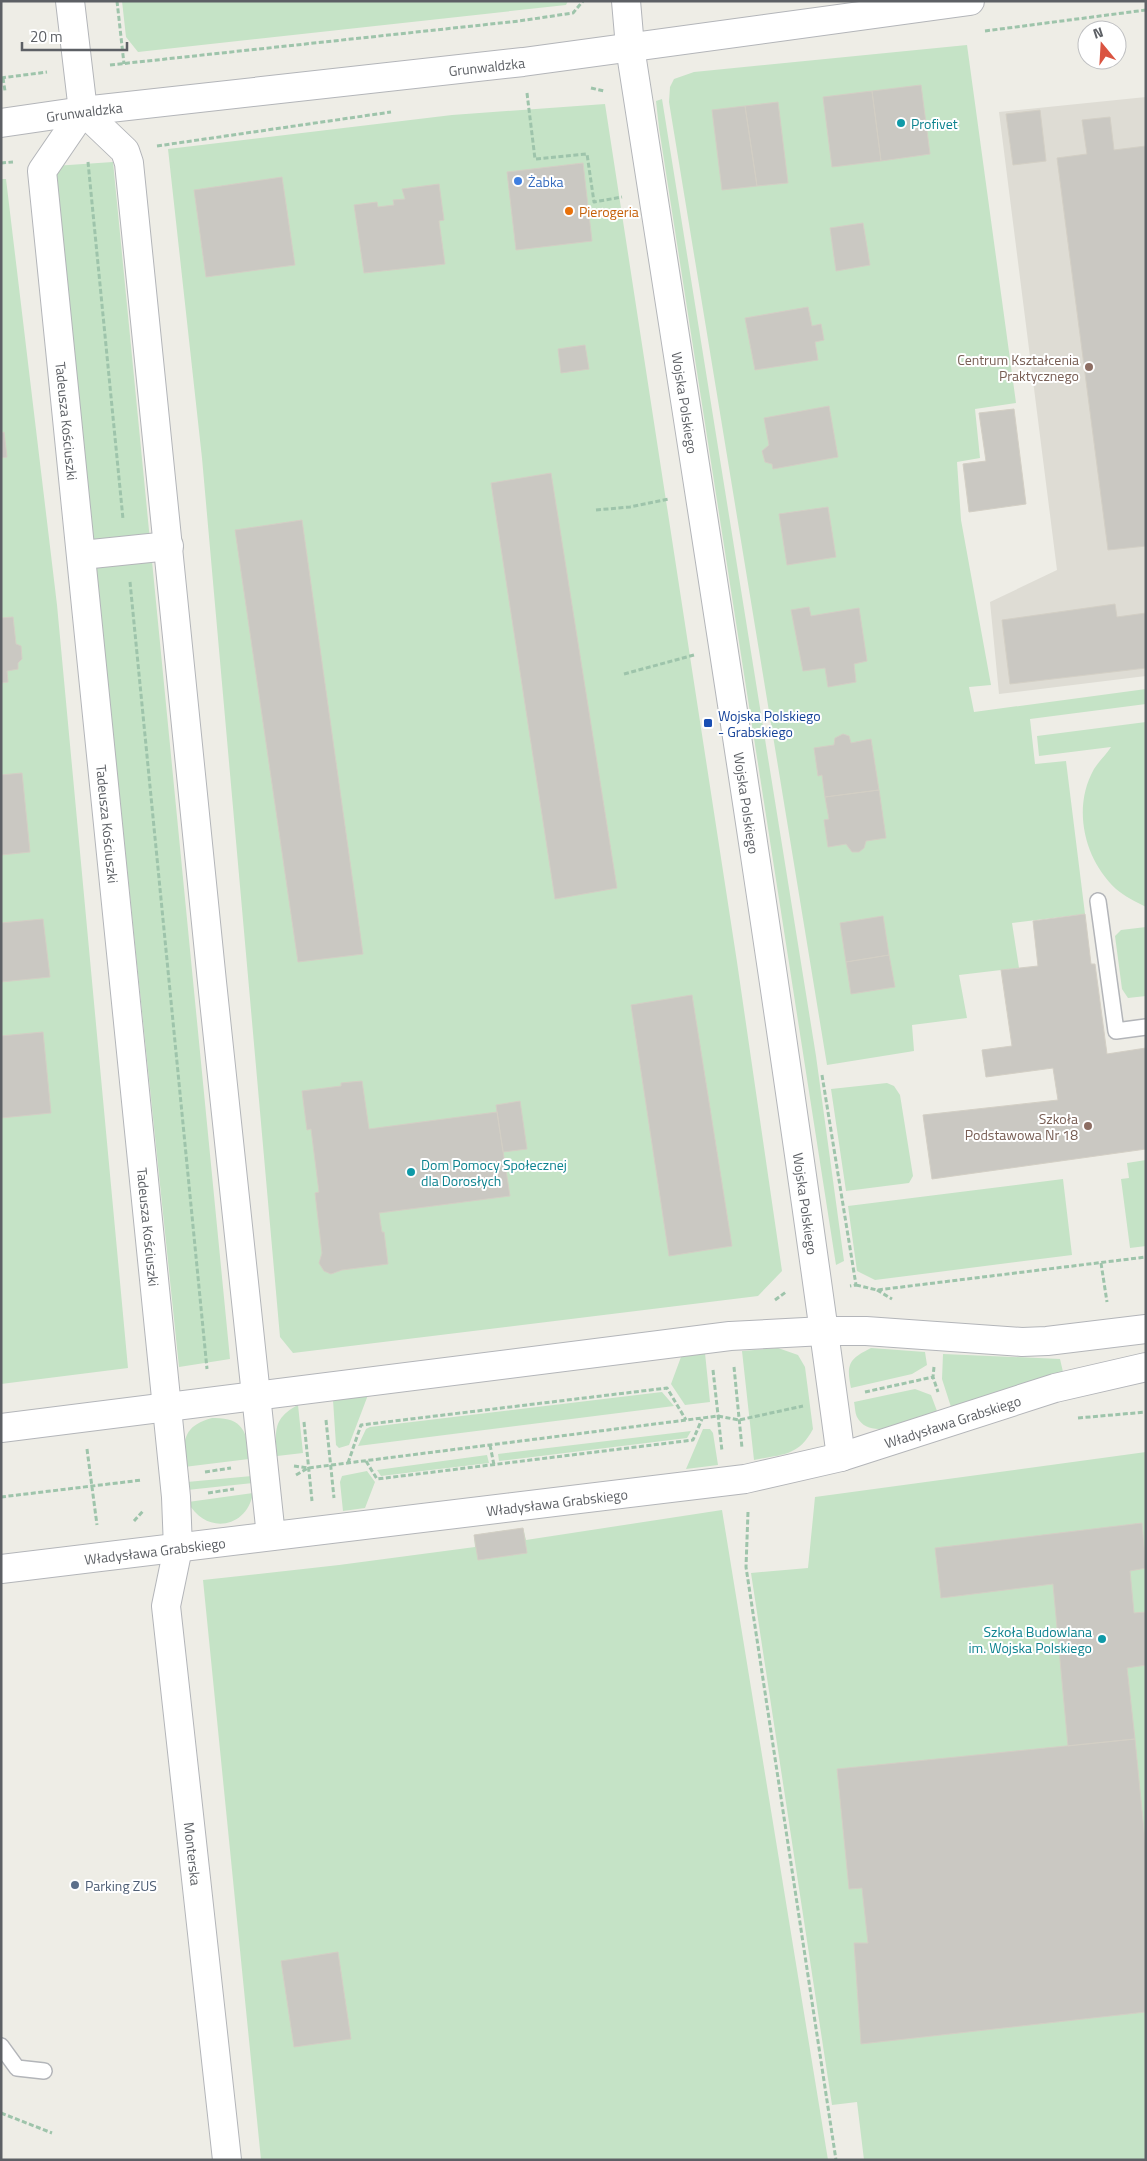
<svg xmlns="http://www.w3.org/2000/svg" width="1147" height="2161" viewBox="0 0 1147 2161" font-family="'Titillium Web',sans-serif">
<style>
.education{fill:#dedcd4}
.green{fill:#c5e3c6}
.building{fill:#cac8c2;stroke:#d3cfc5}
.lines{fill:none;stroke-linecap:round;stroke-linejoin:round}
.service-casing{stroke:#b3b5b9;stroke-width:18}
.minor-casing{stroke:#b3b5b9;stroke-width:30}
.tertiary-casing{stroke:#b3b5b9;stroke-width:30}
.path{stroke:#9ec4ab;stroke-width:3;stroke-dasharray:5 2.5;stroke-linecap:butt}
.service{stroke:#fff;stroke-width:15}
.minor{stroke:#fff;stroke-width:28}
.tertiary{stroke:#fff;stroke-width:28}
.culture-dot{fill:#0f9aa8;stroke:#fff;stroke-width:2}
.shop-dot{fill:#3f7fe0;stroke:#fff;stroke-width:2}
.food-dot{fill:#e8710a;stroke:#fff;stroke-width:2}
.education-dot{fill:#8d6e63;stroke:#fff;stroke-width:2}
.transit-dot{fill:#1a4fb4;stroke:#fff;stroke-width:2}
.service-dot{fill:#5c6f8a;stroke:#fff;stroke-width:2}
.labels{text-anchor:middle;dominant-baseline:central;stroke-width:4;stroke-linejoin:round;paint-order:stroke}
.street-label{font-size:14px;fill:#5d6065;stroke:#fff}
.culture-label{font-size:14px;fill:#0d838f;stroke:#fff;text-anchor:start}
.shop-label{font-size:14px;fill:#366cbe;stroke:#fff;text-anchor:start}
.food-label{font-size:14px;fill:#c56008;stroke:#fff;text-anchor:start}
.education-label{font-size:14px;fill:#785e54;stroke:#fff;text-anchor:end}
.transit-label{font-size:14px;fill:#164399;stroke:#fff;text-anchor:start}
.service-label{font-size:14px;fill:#4e5e75;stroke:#fff;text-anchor:start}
</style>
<rect width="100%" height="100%" fill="#eeede6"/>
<path class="education" d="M 1146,97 L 1146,676 L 999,694 L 990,602 L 1057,570 L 999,112 Z"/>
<path class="green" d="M 122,1 L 568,1 L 566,5 L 138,52 L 126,37 Z
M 967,45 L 1016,403 L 975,409 L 980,458 L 957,462 L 961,520 L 991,685 L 969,687 L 974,712 L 1146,689 L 1146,704 L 1030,719 L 1035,764 L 1066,761 L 1085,914 L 1012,923 L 1019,968 L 959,975 L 967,1018 L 912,1025 L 914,1051 L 827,1065 L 669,102 L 670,87 L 674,79 L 694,72 Z
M 662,99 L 816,1056 L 844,1261 L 836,1265 L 659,128 L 656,101 Z
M 605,104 L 737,962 L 782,1271 L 758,1296 L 293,1353 L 280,1337 L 202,458 L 168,149 L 452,115 Z
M 113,162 L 230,1359 L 179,1367 L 54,166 Z
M 1,179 L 6,179 L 57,605 L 128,1368 L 1,1384 Z
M 1146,722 L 1146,907 C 1136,902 1124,896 1116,889 C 1084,859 1072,808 1094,769 C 1099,761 1106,755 1111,747 L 1039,756 L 1037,736 Z
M 1146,927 L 1146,996 L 1128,998 L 1122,989 L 1115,936 L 1121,930 Z
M 887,1083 L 894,1086 L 900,1095 L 913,1176 L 909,1183 L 846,1191 L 831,1089 Z
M 1146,1160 L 1146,1246 L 1130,1248 L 1121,1179 L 1129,1178 L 1127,1163 Z
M 1063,1179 L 1072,1255 L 875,1280 L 857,1271 L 848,1206 Z
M 778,1348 L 798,1355 L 805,1367 L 813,1429 C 798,1457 782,1454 754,1460 L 742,1351 Z
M 871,1348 L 925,1352 L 927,1365 L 912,1374 L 851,1388 C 846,1364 849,1359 871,1348 Z
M 705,1353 L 710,1402 L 685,1405 L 671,1384 L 681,1357 Z
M 943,1354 L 1060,1359 L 1063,1372 L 951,1407 L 942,1379 Z
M 915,1389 L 931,1395 L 937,1411 C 917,1418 871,1444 857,1417 C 855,1413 855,1406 854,1402 Z
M 662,1392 L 674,1406 L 358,1446 L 366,1429 L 370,1427 Z
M 368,1395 L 349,1445 L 339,1448 L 336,1445 L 333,1400 Z
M 298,1405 L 303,1453 L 277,1456 C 275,1431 273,1418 298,1405 Z
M 212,1418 C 242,1417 248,1431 249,1459 L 184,1467 C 183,1440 183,1426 212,1418 Z
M 703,1429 L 710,1429 L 713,1433 L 718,1465 L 686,1469 Z
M 691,1431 L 687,1438 L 499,1461 L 498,1454 Z
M 1146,1452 L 1146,2160 L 864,2160 L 857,2102 L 832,2105 L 751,1573 L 808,1568 L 815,1497 Z
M 487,1455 L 489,1463 L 381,1476 L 377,1470 Z
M 367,1471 L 375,1482 L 365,1508 L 343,1511 L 340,1482 L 342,1476 Z
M 252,1476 L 253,1483 L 187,1490 L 187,1482 Z
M 253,1493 C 247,1529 205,1535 188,1502 Z
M 722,1510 L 828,2160 L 261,2160 L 203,1580 L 339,1565 L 475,1547 L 474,1535 L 523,1528 L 526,1540 Z"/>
<path class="building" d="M 921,85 L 930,154 L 881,161 L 872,91 Z
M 872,91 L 881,161 L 832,167 L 823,97 Z
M 778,102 L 788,183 L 757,186 L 745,106 Z
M 745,106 L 757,186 L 722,190 L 712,110 Z
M 1040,110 L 1046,161 L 1013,165 L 1006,114 Z
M 1110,117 L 1114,150 L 1146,146 L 1146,546 L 1108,550 L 1057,158 L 1087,154 L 1082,120 Z
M 583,163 L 592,241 L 516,250 L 507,172 Z
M 282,177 L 295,265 L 206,277 L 194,190 Z
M 439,184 L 444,220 L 439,221 L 445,264 L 364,273 L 354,205 L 377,202 L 378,207 L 394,205 L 393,200 L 405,199 L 402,189 Z
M 863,223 L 870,265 L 836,271 L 830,228 Z
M 808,307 L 812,326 L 821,324 L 824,340 L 815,342 L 818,360 L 755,370 L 745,318 Z
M 585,345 L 589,369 L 561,373 L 558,349 Z
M 829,406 L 838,457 L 773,469 L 772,464 L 765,462 L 762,451 L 769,445 L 764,418 Z
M 1014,409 L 1026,504 L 969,512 L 963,464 L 986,461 L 979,413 Z
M 4,432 L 7,457 L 1,458 L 1,433 Z
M 551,473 L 617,888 L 555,899 L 491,483 Z
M 828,507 L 836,557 L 787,565 L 779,514 Z
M 302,520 L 363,954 L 298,962 L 235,530 Z
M 1115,604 L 1117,617 L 1146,613 L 1146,668 L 1010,684 L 1002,620 Z
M 809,607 L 811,616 L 859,608 L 867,661 L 854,664 L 856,682 L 828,687 L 825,668 L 803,671 L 791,610 Z
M 13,617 L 16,644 L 21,646 L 22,659 L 18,663 L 18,669 L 7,671 L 8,682 L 1,683 L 1,618 Z
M 843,734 L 849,736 L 851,743 L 871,739 L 879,790 L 825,797 L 822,775 L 818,776 L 814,748 L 834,745 L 835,738 Z
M 22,773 L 30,852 L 1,855 L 1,775 Z
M 879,790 L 886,838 L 866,841 L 864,848 L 859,852 L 852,852 L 846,844 L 828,847 L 824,820 L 829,819 L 825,797 Z
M 1085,914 L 1091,964 L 1095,964 L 1107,1054 L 1146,1048 L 1146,1149 L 932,1179 L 923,1115 L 1058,1100 L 1053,1068 L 986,1077 L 982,1050 L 1012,1046 L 1001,970 L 1038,966 L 1033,921 Z
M 883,916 L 889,955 L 846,962 L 840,923 Z
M 43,919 L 50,977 L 1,982 L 1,923 Z
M 889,955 L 895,987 L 851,994 L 846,962 Z
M 692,995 L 732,1246 L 669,1256 L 631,1005 Z
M 43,1032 L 51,1113 L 1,1118 L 1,1036 Z
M 362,1081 L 369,1129 L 497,1112 L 510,1196 L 379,1213 L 382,1232 L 384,1232 L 388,1264 L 342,1270 L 331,1274 L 324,1271 L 319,1263 L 322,1253 L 315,1193 L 319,1192 L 311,1129 L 307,1130 L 302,1091 L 341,1086 L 341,1083 Z
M 520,1101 L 527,1149 L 503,1152 L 496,1105 Z
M 1142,1523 L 1146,1568 L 1130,1571 L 1134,1613 L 1146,1612 L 1146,1665 L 1127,1668 L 1135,1739 L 1068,1746 L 1053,1584 L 941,1598 L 935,1548 Z
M 523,1528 L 527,1553 L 478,1560 L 474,1535 Z
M 1135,1739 L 1146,1851 L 1146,2012 L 861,2044 L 854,1943 L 868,1943 L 862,1888 L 849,1889 L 837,1769 Z
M 338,1952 L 351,2039 L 294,2047 L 281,1961 Z"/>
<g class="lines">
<defs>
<path id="service" d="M 1098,901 L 1116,1031 L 1146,1027
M 1,2046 L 17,2068 L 44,2071"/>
<g id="minor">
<path d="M 70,1 L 83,111 L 125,151 L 129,163 L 212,982 L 271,1536"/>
<path id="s1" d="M 626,1 L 630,47 C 703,517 778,986 841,1457"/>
<path id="s2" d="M 83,111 L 42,171 L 176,1497 L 178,1548 L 166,1606 L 227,2160"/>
<path id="s3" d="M 1,123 L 83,111 L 523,62 L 970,1"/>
<path d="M 82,555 L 169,546"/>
</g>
<g id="tertiary">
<path d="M 1,1428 L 730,1336 L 824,1331 L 866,1331 L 1022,1342 L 1047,1341 L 1146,1329"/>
<path id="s4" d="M 1,1569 L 745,1479 L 841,1457 L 1055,1388 L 1146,1367"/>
</g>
</defs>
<use href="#service" class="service-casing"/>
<use href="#minor" class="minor-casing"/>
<use href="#tertiary" class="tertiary-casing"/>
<path class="path" d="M 117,1 L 124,64
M 985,31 L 1146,10
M 110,65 L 519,21 L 573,13 L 583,1
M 1,78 L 47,72
M 3,78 L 5,91
M 591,88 L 604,91
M 527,93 L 535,159 L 587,154 L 594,202 L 622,197
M 157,146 L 391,112
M 88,162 L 123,519
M 1,163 L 13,162
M 596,510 L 630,507 L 669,499
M 130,582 L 207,1369
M 624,674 L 694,655
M 822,1075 L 856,1285 L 850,1286
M 1101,1263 L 1107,1302
M 856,1285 L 877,1290 L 1146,1257
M 877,1290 L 892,1299
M 775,1300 L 786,1292
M 734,1367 L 742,1448
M 934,1367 L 933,1377 L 938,1392
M 713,1370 L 722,1451
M 865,1392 L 933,1377
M 1078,1418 L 1146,1412
M 326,1420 L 334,1498
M 304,1422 L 312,1501
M 490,1445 L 494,1465
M 87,1449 L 97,1525
M 366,1461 L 377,1479 L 693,1440 L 702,1419
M 348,1463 L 361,1425 L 667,1388 L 686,1420
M 294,1466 L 308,1468 L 718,1416 L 739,1420 L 803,1406
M 205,1472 L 231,1468
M 296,1475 L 308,1468
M 208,1493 L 234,1489
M 1,1497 L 142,1480
M 748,1512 L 746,1567 L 836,2160
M 134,1521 L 143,1511
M 1,2113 L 52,2133"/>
<use href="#service" class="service"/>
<use href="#minor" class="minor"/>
<use href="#tertiary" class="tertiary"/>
</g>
<g class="culture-dot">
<circle cx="901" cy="123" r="5"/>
<circle cx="411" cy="1172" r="5"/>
<circle cx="1102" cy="1639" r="5"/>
</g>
<circle class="shop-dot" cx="518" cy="181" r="5"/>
<circle class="food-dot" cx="569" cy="211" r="5"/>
<g class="education-dot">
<circle cx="1089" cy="367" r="5"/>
<circle cx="1088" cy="1126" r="5"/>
</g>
<rect class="transit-dot" x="703" y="718" width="10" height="10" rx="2.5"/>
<circle class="service-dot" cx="75" cy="1885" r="5"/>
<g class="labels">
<g class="street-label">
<text stroke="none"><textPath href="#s3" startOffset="489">Grunwaldzka</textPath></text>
<text stroke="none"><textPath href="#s3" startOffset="84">Grunwaldzka</textPath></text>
<text stroke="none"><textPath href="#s1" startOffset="406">Wojska Polskiego</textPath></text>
<text stroke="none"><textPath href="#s2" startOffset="324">Tadeusza Kościuszki</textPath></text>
<text stroke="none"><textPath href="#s1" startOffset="811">Wojska Polskiego</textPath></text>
<text stroke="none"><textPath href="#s2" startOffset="729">Tadeusza Kościuszki</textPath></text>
<text stroke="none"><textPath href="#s1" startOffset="1216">Wojska Polskiego</textPath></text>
<text stroke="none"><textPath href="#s2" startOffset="1134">Tadeusza Kościuszki</textPath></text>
<text stroke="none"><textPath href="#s4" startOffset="965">Władysława Grabskiego</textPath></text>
<text stroke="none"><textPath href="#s4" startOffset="560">Władysława Grabskiego</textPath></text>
<text stroke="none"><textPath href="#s4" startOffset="155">Władysława Grabskiego</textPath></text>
<text stroke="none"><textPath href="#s2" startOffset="1765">Monterska</textPath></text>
</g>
<g class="culture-label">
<text x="911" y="123">Profivet</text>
<text x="421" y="1164">Dom Pomocy Społecznej<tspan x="421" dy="16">dla Dorosłych</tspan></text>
<text x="1092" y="1631" text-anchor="end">Szkoła Budowlana<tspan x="1092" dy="16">im. Wojska Polskiego</tspan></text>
</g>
<g class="shop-label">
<text x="528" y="181">Żabka</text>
</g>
<g class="food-label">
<text x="579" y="211">Pierogeria</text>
</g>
<g class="education-label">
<text x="1079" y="359">Centrum Kształcenia<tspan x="1079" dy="16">Praktycznego</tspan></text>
<text x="1078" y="1118">Szkoła<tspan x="1078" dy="16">Podstawowa Nr 18</tspan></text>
</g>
<g class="transit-label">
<text x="718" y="715">Wojska Polskiego<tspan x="718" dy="16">- Grabskiego</tspan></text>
</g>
<g class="service-label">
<text x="85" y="1885">Parking ZUS</text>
</g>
</g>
<rect width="1147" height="2161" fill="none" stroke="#5d6065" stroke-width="5"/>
<g transform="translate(1102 45) rotate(342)"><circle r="24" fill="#ffffff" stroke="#bebfc1"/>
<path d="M0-4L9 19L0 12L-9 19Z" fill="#da5441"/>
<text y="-8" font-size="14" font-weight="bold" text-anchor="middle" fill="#5d6065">N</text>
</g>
<path d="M22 42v8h105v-8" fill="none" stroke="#5d6065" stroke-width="2.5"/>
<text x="30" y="42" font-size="15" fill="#5d6065" stroke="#ffffff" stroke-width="4" paint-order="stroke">20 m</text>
</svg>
